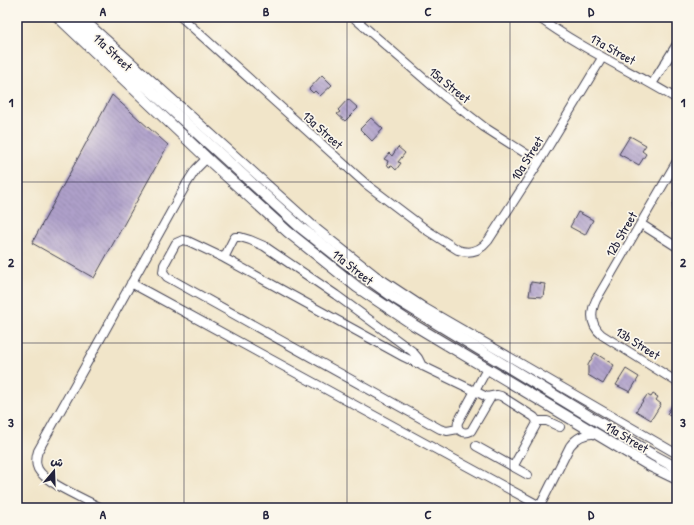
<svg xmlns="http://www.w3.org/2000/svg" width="694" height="525" viewBox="0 0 694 525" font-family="'Patrick Hand','Playpen Sans Arabic',sans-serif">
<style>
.building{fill:url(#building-back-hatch)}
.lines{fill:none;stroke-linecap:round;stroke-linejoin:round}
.minor-casing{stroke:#413f50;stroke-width:10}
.tertiary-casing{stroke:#413f50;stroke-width:12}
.minor{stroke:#fff;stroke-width:8}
.tertiary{stroke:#fff;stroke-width:10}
.grid{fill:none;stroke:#22223b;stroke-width:1;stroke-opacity:0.55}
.labels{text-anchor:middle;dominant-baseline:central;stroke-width:3.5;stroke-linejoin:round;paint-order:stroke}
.street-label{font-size:13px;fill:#22223b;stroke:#fbf7ec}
.neatline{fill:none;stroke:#22223b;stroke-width:1.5}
.grid-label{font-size:13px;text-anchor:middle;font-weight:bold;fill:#22223b}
</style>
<defs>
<pattern id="building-back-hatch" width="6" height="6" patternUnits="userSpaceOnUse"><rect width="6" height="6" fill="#afa0ca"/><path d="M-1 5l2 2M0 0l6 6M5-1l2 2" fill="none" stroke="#8e82a5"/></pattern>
</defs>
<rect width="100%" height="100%" fill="#fbf7ec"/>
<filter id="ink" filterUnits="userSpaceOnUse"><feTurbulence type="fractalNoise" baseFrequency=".025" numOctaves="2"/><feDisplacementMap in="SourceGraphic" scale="8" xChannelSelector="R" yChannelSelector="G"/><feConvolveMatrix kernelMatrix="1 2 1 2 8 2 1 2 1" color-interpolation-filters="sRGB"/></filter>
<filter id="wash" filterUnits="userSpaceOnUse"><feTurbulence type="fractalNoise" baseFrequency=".012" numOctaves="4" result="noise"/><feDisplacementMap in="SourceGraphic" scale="16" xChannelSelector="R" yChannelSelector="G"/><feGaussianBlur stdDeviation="0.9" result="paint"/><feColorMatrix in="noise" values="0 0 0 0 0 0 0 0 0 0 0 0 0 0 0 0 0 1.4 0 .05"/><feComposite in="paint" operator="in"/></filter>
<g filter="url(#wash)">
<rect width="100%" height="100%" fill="#f1e5c9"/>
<g id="blocks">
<path class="building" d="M 322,75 L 332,85 L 320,96 L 315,91 L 313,93 L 309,89 Z
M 112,95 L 168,145 L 94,278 L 32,243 Z
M 348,99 L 358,108 L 345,121 L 337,114 L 340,112 L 338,110 Z
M 371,118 L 383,129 L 372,141 L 360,129 Z
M 630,136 L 646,145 L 642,151 L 646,154 L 639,165 L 619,154 Z
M 398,147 L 405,153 L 398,162 L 401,163 L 396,170 L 392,166 L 389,167 L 387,164 L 388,161 L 384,159 L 389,153 L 392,156 Z
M 677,197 L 677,208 L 672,205 Z
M 578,212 L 593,220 L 585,235 L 570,227 Z
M 531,282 L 545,284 L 543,297 L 529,296 Z
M 595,353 L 614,365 L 603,384 L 588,375 L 588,365 Z
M 626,369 L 639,377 L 630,392 L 616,385 Z
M 653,394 L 658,397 L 656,400 L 661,404 L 651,420 L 636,411 L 647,395 L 651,397 Z
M 677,397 L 677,420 L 667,414 Z"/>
</g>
</g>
<g filter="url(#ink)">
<use href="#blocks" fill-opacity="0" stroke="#413f50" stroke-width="1"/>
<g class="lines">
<defs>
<path id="minor" d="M 181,17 L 366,184 L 428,231 L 458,250 C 470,254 480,251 488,241 L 539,162 L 602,58
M 353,17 L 444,96 L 484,127 L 539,162
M 538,17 C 582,49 631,71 677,99
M 72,19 L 78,18 L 87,22 L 318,230 L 375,275 L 425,308 L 677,454
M 652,84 L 677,44
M 677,161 L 596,300 C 590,313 590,325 602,335 L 677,382
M 641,224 L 677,247
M 224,258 L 233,240 L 235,237 L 240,237 L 250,240 L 264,246 L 336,295 L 412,351 L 418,358 L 422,366
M 131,283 L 540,506
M 487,369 L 458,422 C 456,430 463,435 471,431 L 491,397
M 537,421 L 547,421 L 560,427
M 458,429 L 447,431 L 440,429 L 167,277 L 163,272 L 164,265 L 176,243 L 183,240 L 188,241 L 224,258 L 404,357 L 487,397 L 497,395 L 501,396 L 534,417 L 537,421 L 536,425 L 513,467
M 476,446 L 528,475
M 101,508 C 87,500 45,483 38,469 C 35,463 36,457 38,451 L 187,183 L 196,169 L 207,158
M 539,508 L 570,446 C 577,437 586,433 597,434"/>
<path id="tertiary" d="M 58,17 L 212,163 L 288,232 L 357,287 L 414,325 L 650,466 L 677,479
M 70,17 L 300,227 L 347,264 L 396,299 L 653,455 L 677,468"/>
</defs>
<use href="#minor" class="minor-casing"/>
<use href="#tertiary" class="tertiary-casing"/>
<use href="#minor" class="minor"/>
<use href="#tertiary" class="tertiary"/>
</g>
</g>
<path class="grid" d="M 184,17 L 184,508M 347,17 L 347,508M 510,17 L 510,508M 17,182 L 677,182M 17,343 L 677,343"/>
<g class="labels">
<g class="street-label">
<text transform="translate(613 49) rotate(29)">17a Street</text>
<text transform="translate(113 52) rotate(43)">11a Street</text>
<text transform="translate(450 85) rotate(39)">15a Street</text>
<text transform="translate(323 130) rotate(42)">13a Street</text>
<text transform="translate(527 158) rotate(-58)">10a Street</text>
<text transform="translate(621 234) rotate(-60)">12b Street</text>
<text transform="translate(353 267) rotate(38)">11a Street</text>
<text transform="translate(638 343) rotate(32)">13b Street</text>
<text transform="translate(627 437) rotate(31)">11a Street</text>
</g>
</g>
<rect width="694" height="525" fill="none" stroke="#fbf7ec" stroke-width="44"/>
<g transform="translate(54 471) rotate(19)" stroke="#fbf7ec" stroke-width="3" paint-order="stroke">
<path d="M0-3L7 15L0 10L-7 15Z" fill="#22223b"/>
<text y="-6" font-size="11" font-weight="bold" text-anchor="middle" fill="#22223b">ش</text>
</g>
<rect x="22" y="22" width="650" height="481" class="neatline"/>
<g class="grid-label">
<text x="103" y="16">A</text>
<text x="266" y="16">B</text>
<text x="428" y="16">C</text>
<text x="591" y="16">D</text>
<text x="11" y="107">1</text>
<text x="683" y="107">1</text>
<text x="11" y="267">2</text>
<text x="683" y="267">2</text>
<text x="11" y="427">3</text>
<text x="683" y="427">3</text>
<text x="103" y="519">A</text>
<text x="266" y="519">B</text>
<text x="428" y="519">C</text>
<text x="591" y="519">D</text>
</g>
</svg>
